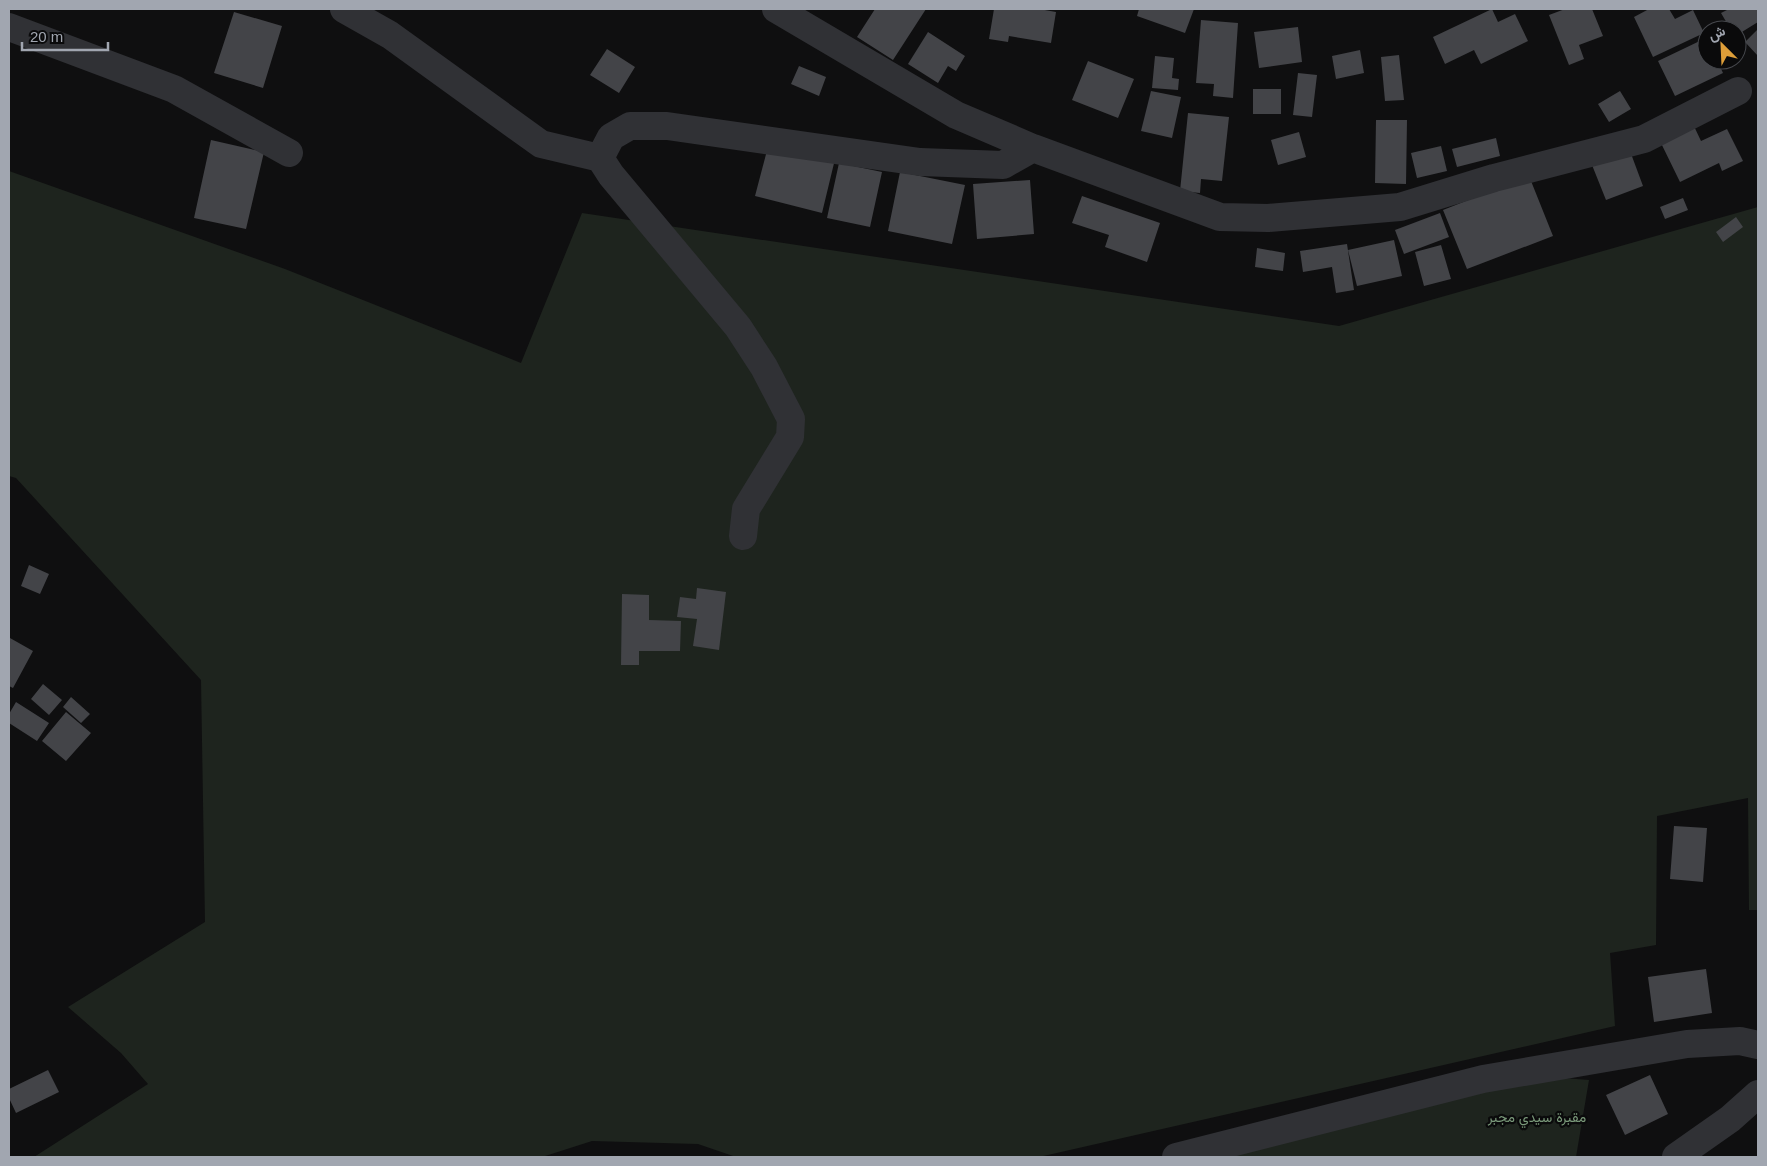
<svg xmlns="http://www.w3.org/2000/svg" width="1767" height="1166" viewBox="0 0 1767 1166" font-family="Helvetica,Vazirmatn,sans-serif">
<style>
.green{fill:#1e241e}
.building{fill:#434448}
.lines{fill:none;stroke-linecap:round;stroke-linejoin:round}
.street{stroke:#303135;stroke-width:28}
.labels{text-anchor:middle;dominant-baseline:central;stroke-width:4.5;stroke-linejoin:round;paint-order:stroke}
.park-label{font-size:14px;fill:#7a997a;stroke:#0a0a0b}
</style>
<rect width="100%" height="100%" fill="#0f0f10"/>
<path class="green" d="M 9,171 L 285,269 L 521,363 L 582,213 L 1339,326 L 1758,207 L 1758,910 L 1749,910 L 1748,798 L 1657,816 L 1656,945 L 1610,953 L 1615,1026 L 1039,1157 L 736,1157 L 698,1144 L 592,1141 L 542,1157 L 34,1157 L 148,1084 L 121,1053 L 68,1007 L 205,922 L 201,680 L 16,478 L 9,476 Z
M 1538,1076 L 1589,1080 L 1576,1157 L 1215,1157 Z"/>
<path class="building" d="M 875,9 L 926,9 L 893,60 L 857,37 Z
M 994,9 L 1039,9 L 1056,12 L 1051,43 L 1009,36 L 1008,42 L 989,39 Z
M 1139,9 L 1194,9 L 1185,33 L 1137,16 Z
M 1492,9 L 1498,22 L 1515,14 L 1528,41 L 1481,64 L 1474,50 L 1445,64 L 1433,37 Z
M 1565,9 L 1592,9 L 1603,36 L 1579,45 L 1584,59 L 1569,65 L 1549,15 Z
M 1649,9 L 1669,9 L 1675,19 L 1693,10 L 1704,33 L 1653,57 L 1634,17 Z
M 1729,9 L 1758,9 L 1758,22 L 1737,35 L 1737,30 L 1731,30 L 1721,13 Z
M 234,12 L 282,26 L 263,88 L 214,73 Z
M 1201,20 L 1238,23 L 1233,98 L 1213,96 L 1214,84 L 1196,83 Z
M 1298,27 L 1302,62 L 1259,68 L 1254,32 Z
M 1758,29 L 1758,56 L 1745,42 Z
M 928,32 L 965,56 L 956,71 L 948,66 L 938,83 L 908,64 Z
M 1706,38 L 1707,60 L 1717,60 L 1723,73 L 1675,96 L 1658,61 Z
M 607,49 L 635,67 L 619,93 L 590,75 Z
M 1360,50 L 1364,73 L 1336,79 L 1332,56 Z
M 1399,55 L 1404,100 L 1385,101 L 1381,57 Z
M 1155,56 L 1174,58 L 1172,78 L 1179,79 L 1178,90 L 1152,88 Z
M 1088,61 L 1134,79 L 1118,118 L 1072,100 Z
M 799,66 L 826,77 L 819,96 L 791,84 Z
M 1298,73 L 1317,75 L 1312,117 L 1293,115 Z
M 1253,89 L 1281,89 L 1281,114 L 1253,114 Z
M 1151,91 L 1181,97 L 1172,138 L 1141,131 Z
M 1620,91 L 1631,109 L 1609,122 L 1598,104 Z
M 1188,113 L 1229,117 L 1222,181 L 1201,179 L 1200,193 L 1180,191 Z
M 1376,120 L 1407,120 L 1406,184 L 1375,183 Z
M 1692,122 L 1701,141 L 1727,129 L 1743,161 L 1722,171 L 1719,163 L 1680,182 L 1659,139 Z
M 1299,132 L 1306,157 L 1278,165 L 1271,140 Z
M 1496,138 L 1500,156 L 1457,167 L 1452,149 Z
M 770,139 L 836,155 L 822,213 L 755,196 Z
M 211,140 L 264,152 L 246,229 L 194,218 Z
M 1441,146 L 1447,171 L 1417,178 L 1411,153 Z
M 1630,151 L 1643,186 L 1606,200 L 1592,165 Z
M 839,163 L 882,172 L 870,227 L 827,218 Z
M 900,172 L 965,185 L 952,244 L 888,231 Z
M 1529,176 L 1553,236 L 1467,269 L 1443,210 Z
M 1030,180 L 1034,234 L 977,239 L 973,184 Z
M 1082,196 L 1160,223 L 1147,262 L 1105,247 L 1109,235 L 1072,223 Z
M 1683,198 L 1688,210 L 1665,219 L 1660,207 Z
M 1440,213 L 1449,237 L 1404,254 L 1395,230 Z
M 1736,217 L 1743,227 L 1723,242 L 1716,232 Z
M 1394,240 L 1402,276 L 1357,286 L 1348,250 Z
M 1347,244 L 1354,290 L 1336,293 L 1332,267 L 1303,272 L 1300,251 Z
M 1441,245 L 1451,279 L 1424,286 L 1415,252 Z
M 1257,248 L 1285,253 L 1283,271 L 1255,267 Z
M 29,565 L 49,574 L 40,594 L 21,586 Z
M 697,588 L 726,592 L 719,650 L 693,646 L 697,619 L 677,617 L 680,597 L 696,599 Z
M 622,594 L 649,595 L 649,620 L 681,621 L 680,651 L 639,651 L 639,665 L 621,665 Z
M 10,638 L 33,651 L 13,688 L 9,686 Z
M 43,684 L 62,700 L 49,715 L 31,699 Z
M 71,697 L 90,714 L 81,723 L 63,707 Z
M 16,702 L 49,723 L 37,741 L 9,723 L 9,714 Z
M 66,712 L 91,733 L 66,761 L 42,741 Z
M 1674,826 L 1707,828 L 1703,882 L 1670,879 Z
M 1706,969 L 1712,1013 L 1654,1022 L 1648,977 Z
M 48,1070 L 59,1092 L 16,1113 L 9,1098 L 9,1089 Z
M 1650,1075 L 1668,1114 L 1625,1135 L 1606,1095 Z"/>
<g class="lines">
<path class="street" d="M 344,9 L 390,35 L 541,144 L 600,158
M 776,9 L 956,115 L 1033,148 L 1220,217 L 1268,218 L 1400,207 L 1494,178 L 1644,139 L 1738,91
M 9,27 L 174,89 L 289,153
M 743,536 L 746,509 L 790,437 L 791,419 L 764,367 L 738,327 L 611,175 L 600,158 L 611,137 L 630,126 L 667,126 L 920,162 L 1003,165 L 1033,148
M 1176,1157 L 1483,1079 L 1687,1044 L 1740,1041 L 1758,1045
M 1676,1157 L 1730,1119 L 1758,1094"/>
</g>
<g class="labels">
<g class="park-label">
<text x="1537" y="1117">مقبرة سيدي مجبر</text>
</g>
</g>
<rect width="1767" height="1166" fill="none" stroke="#a1a6b0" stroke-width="20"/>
<g transform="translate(1722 45) rotate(336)"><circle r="24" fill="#0a0a0b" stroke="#46484d"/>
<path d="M0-4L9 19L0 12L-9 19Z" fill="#de9e39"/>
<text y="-8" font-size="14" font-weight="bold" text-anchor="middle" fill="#a1a6b0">ش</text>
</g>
<path d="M22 42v8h86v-8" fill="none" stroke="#a1a6b0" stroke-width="2.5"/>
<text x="30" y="42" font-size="15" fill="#a1a6b0" stroke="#0a0a0b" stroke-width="4" paint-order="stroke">20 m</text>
</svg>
